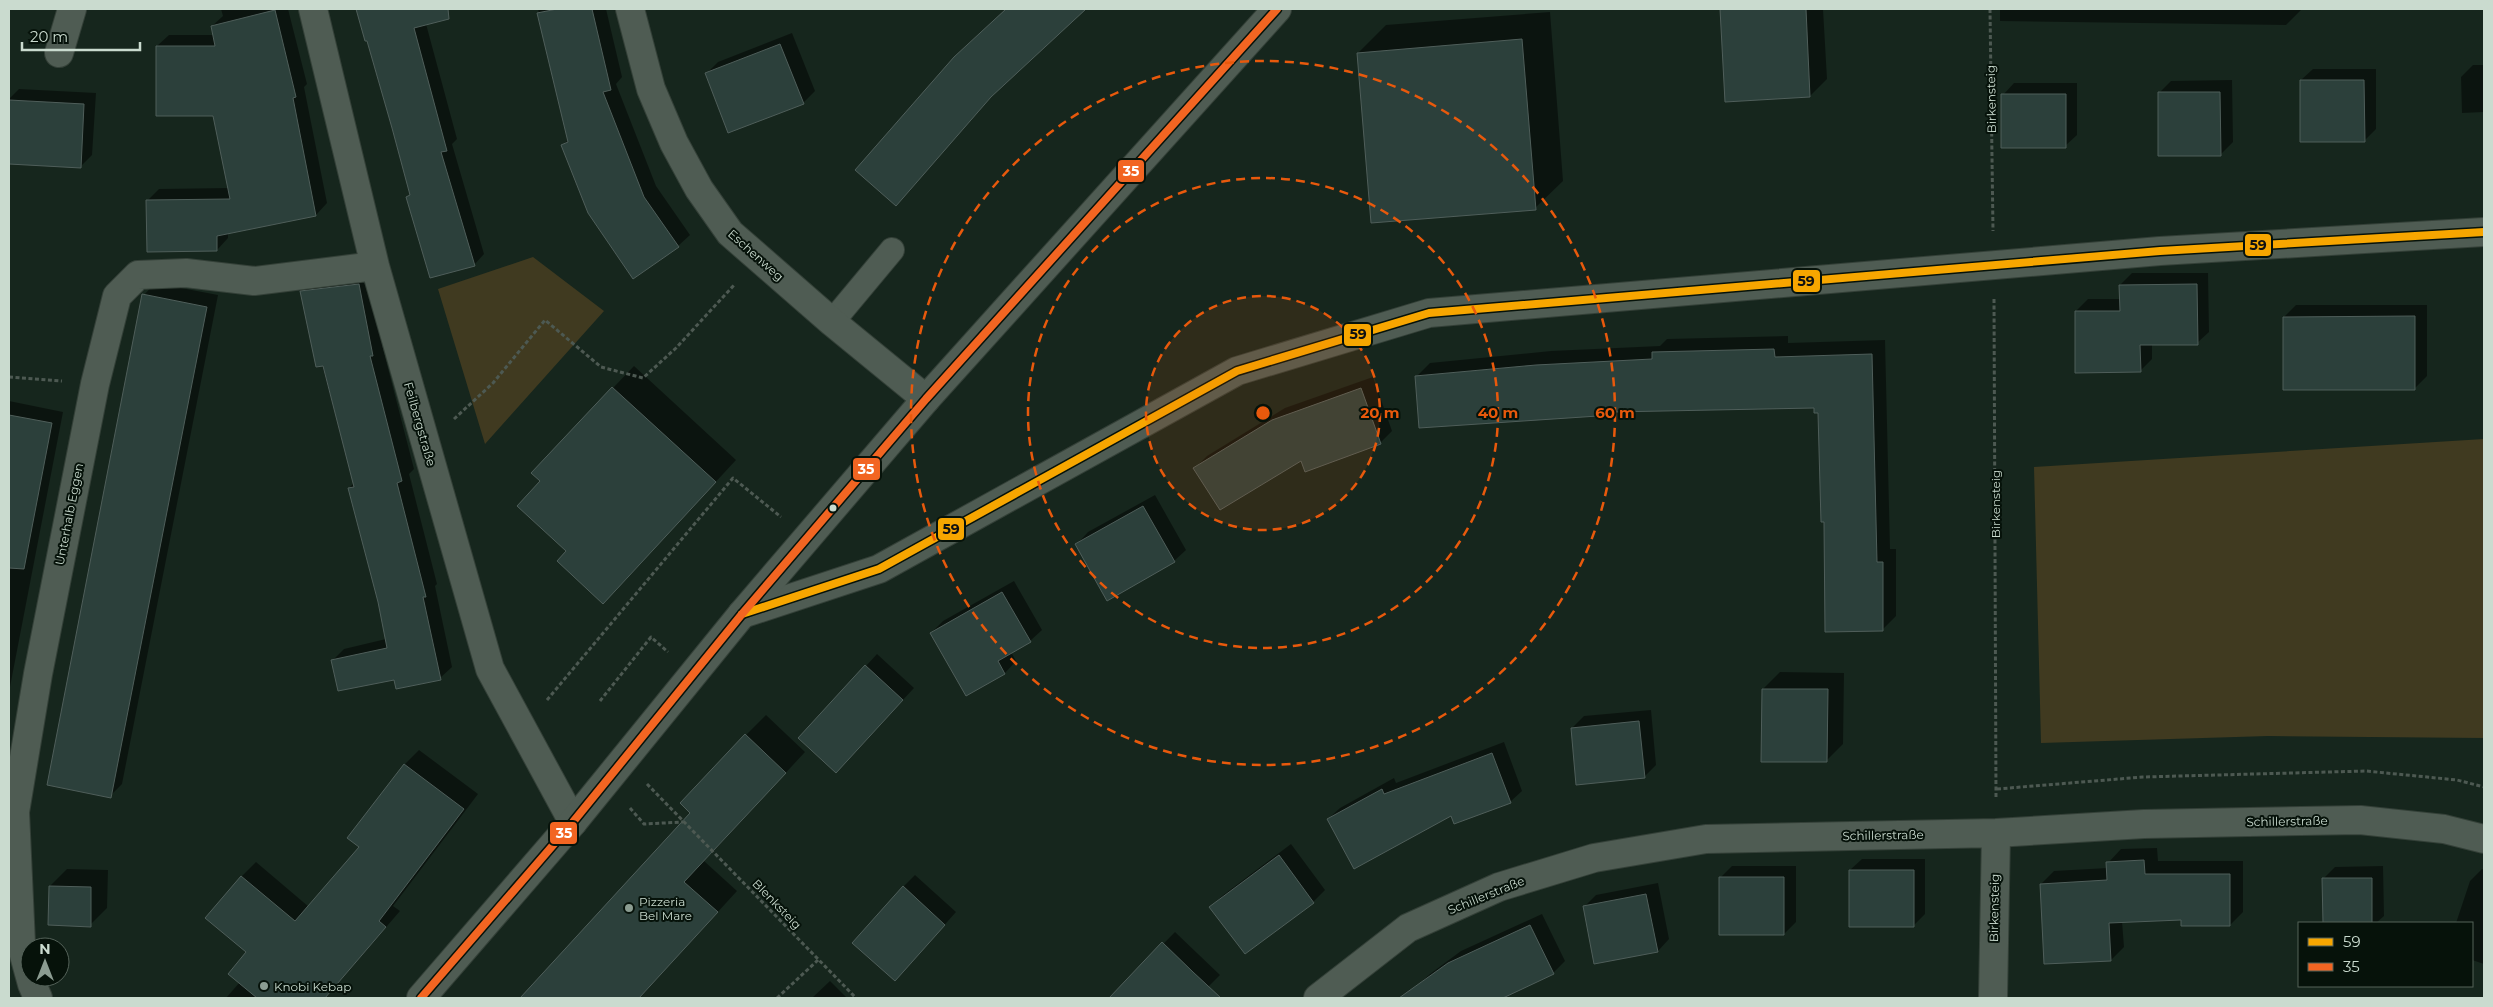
<svg xmlns="http://www.w3.org/2000/svg" width="2493" height="1007" viewBox="0 0 2493 1007" font-family="Montserrat,sans-serif">
<style>
.green{fill:#403a20}
.shadow{fill:#0007}
.building{fill:#2c403b;stroke:#4f5e5a}
.lines{fill:none;stroke-linecap:round;stroke-linejoin:round}
.service-casing{stroke:#344038;stroke-width:26}
.minor-casing{stroke:#344038;stroke-width:30}
.tertiary-casing{stroke:#344038;stroke-width:30}
.path{stroke:#4d5952;stroke-width:3;stroke-dasharray:4 2.5;stroke-linecap:butt}
.service{stroke:#4f5c53;stroke-width:24}
.minor{stroke:#4f5c53;stroke-width:28}
.tertiary{stroke:#4f5c53;stroke-width:28}
.bus-1-casing{stroke:#06120a;stroke-width:11}
.bus-2-casing{stroke:#06120a;stroke-width:11}
.bus-1{stroke:#f7a600;stroke-width:8}
.bus-2{stroke:#f26522;stroke-width:8}
.ring{fill:none;stroke:#e8590c;stroke-width:2.5;stroke-dasharray:9 6}
.bus-dot{fill:#cadbcf;stroke:#06120a;stroke-width:2}
.poi-dot{fill:#8b9c91;stroke:#06120a;stroke-width:2}
.labels{text-anchor:middle;dominant-baseline:central;stroke-width:4;stroke-linejoin:round;paint-order:stroke}
.street-label{font-size:12px;fill:#cadbcf;stroke:#06120a}
.poi-label{font-size:12px;fill:#cadbcf;stroke:#06120a;text-anchor:start}
.centre{fill:#e8590c;stroke:#06120a;stroke-width:2.5}
.ring-label{font-size:15px;text-anchor:middle;font-weight:bold;fill:#e8590c;stroke:#06120a;stroke-width:4;stroke-linejoin:round;paint-order:stroke}
.line-badge{stroke:#06120a;stroke-width:2}
.badge-label{font-size:14px;text-anchor:middle;font-weight:bold;fill:#fff}
.pale-badge-label{font-size:14px;text-anchor:middle;font-weight:bold;fill:#111}
</style>
<rect width="100%" height="100%" fill="#16261d"/>
<path class="green" d="M 533,257 L 604,311 L 485,444 L 438,289 Z
M 2484,439 L 2484,738 L 2268,736 L 2041,743 L 2034,467 Z"/>
<path class="shadow" d="M 221,9 L 288,9 L 307,84 L 304,87 L 327,203 L 316,215 L 228,232 L 228,238 L 217,250 L 148,200 L 159,189 L 229,188 L 214,115 L 157,46 L 169,35 L 214,35 L 212,26 L 223,16 Z
M 358,9 L 422,9 L 457,139 L 452,144 L 484,254 L 474,265 L 408,197 L 411,194 Z
M 538,9 L 606,9 L 622,77 L 616,84 L 656,186 L 690,235 L 678,246 L 563,145 L 569,139 Z
M 1007,9 L 1084,9 L 998,88 L 896,204 L 967,45 Z
M 1721,9 L 1823,9 L 1827,79 L 1810,96 L 1726,101 Z
M 2000,9 L 2302,9 L 2286,25 L 2000,21 Z
M 1550,12 L 1563,181 L 1535,208 L 1358,53 L 1386,25 Z
M 792,33 L 815,91 L 803,103 L 706,74 L 718,62 Z
M 2473,65 L 2484,65 L 2484,112 L 2462,113 L 2461,77 Z
M 2313,69 L 2376,69 L 2376,129 L 2364,141 L 2301,80 Z
M 2232,80 L 2233,142 L 2221,154 L 2159,93 L 2171,81 Z
M 2014,83 L 2077,83 L 2077,135 L 2065,146 L 2003,95 Z
M 19,89 L 96,93 L 92,155 L 80,167 L 9,163 L 9,99 Z
M 370,273 L 385,343 L 382,345 L 414,469 L 409,474 L 437,584 L 435,586 L 452,667 L 440,678 L 395,678 L 333,660 L 344,649 L 386,639 L 379,601 L 349,488 L 354,483 L 302,291 L 314,280 Z
M 2132,273 L 2208,273 L 2209,332 L 2197,343 L 2152,344 L 2152,359 L 2140,371 L 2076,311 L 2088,299 L 2121,299 L 2120,285 Z
M 155,283 L 218,295 L 122,784 L 110,796 L 144,295 Z
M 2296,305 L 2427,305 L 2427,376 L 2415,388 L 2284,317 Z
M 1788,336 L 1788,343 L 1885,340 L 1890,549 L 1896,549 L 1896,616 L 1882,630 L 1825,520 L 1819,412 L 1815,406 L 1616,411 L 1613,414 L 1416,377 L 1430,363 L 1551,351 L 1660,346 L 1667,339 Z
M 634,366 L 736,460 L 624,581 L 568,551 L 542,481 L 613,388 Z
M 1373,377 L 1392,431 L 1380,443 L 1301,459 L 1195,468 L 1207,456 L 1285,408 Z
M 9,401 L 63,412 L 9,692 Z
M 1155,495 L 1186,550 L 1174,561 L 1077,544 L 1088,532 Z
M 1014,581 L 1042,630 L 1030,641 L 1011,652 L 1016,661 L 1005,673 L 966,694 L 931,633 L 943,621 Z
M 877,654 L 914,688 L 848,759 L 866,666 Z
M 1780,672 L 1844,673 L 1843,744 L 1826,761 L 1763,689 Z
M 1651,710 L 1656,765 L 1644,777 L 1572,728 L 1584,716 Z
M 766,715 L 805,752 L 704,861 L 737,891 L 639,998 L 522,998 L 692,813 L 746,735 Z
M 1504,742 L 1522,791 L 1510,802 L 1451,815 L 1328,819 L 1340,808 L 1394,778 L 1396,783 Z
M 419,750 L 478,794 L 393,906 L 400,911 L 325,998 L 226,998 L 240,982 L 248,952 L 241,877 L 256,862 L 309,907 L 361,847 L 349,838 L 405,764 Z
M 1291,844 L 1325,890 L 1313,902 L 1245,952 L 1211,907 L 1222,896 Z
M 2157,848 L 2158,861 L 2243,861 L 2243,912 L 2230,925 L 2182,918 L 2122,921 L 2124,947 L 2111,960 L 2041,884 L 2054,871 L 2108,868 L 2108,863 L 2121,849 Z
M 1862,859 L 1925,859 L 1925,914 L 1913,926 L 1850,870 Z
M 1732,866 L 1796,866 L 1796,922 L 1784,934 L 1720,878 Z
M 2383,866 L 2384,916 L 2376,923 L 2324,923 L 2323,879 L 2335,867 Z
M 67,869 L 108,870 L 107,908 L 90,925 L 50,886 Z
M 2482,869 L 2484,870 L 2484,964 L 2472,960 L 2472,923 L 2456,923 L 2470,881 Z
M 915,875 L 956,912 L 907,967 L 903,887 Z
M 1658,883 L 1669,939 L 1658,951 L 1584,907 L 1596,895 Z
M 1542,914 L 1565,961 L 1553,973 L 1500,998 L 1425,998 L 1418,985 L 1430,974 L 1461,951 Z
M 1175,932 L 1220,975 L 1197,998 L 1110,998 Z
M 830,981 L 847,998 L 812,998 Z"/>
<path class="building" d="M 356,9 L 448,9 L 449,19 L 414,28 L 447,151 L 441,152 L 475,266 L 430,278 L 406,197 L 410,195 L 392,128 L 367,41 L 365,41 Z
M 557,9 L 592,9 L 611,90 L 603,92 L 644,197 L 679,247 L 633,279 L 588,213 L 561,145 L 568,142 L 537,13 Z
M 1006,9 L 1086,9 L 991,97 L 896,206 L 855,170 L 954,57 Z
M 1720,9 L 1806,9 L 1810,97 L 1725,102 Z
M 275,10 L 296,97 L 293,98 L 316,216 L 217,236 L 217,251 L 147,252 L 146,200 L 230,199 L 213,116 L 156,116 L 156,46 L 215,46 L 211,26 Z
M 1522,39 L 1536,210 L 1371,223 L 1357,53 Z
M 780,44 L 804,104 L 728,133 L 705,73 Z
M 2300,80 L 2364,80 L 2365,142 L 2300,142 Z
M 2158,92 L 2220,92 L 2221,156 L 2158,156 Z
M 2001,94 L 2066,94 L 2066,148 L 2001,148 Z
M 9,100 L 84,104 L 81,168 L 9,164 Z
M 359,284 L 373,356 L 370,356 L 402,481 L 397,483 L 426,597 L 423,597 L 441,680 L 396,689 L 394,680 L 338,691 L 331,660 L 387,648 L 378,602 L 348,488 L 354,487 L 323,366 L 316,367 L 300,291 Z
M 2197,284 L 2198,345 L 2140,345 L 2141,372 L 2075,373 L 2075,311 L 2120,311 L 2119,285 Z
M 142,294 L 207,307 L 111,798 L 47,785 Z
M 2415,316 L 2415,390 L 2283,390 L 2283,317 Z
M 1774,349 L 1775,357 L 1872,354 L 1877,562 L 1883,562 L 1883,631 L 1825,632 L 1824,522 L 1821,522 L 1818,413 L 1814,413 L 1814,408 L 1613,412 L 1613,415 L 1419,428 L 1415,376 L 1536,365 L 1652,359 L 1652,352 Z
M 612,387 L 716,482 L 603,604 L 557,561 L 566,551 L 517,506 L 540,481 L 531,473 Z
M 1361,388 L 1381,444 L 1305,472 L 1301,461 L 1220,510 L 1193,468 L 1272,420 Z
M 9,415 L 52,423 L 24,569 L 9,568 Z
M 1143,506 L 1175,562 L 1107,601 L 1075,544 Z
M 1002,592 L 1031,642 L 998,661 L 1005,674 L 966,696 L 930,633 Z
M 865,665 L 903,700 L 836,773 L 798,738 Z
M 1762,689 L 1828,689 L 1827,762 L 1761,762 Z
M 1639,721 L 1645,778 L 1576,785 L 1571,728 Z
M 745,734 L 786,773 L 684,882 L 718,912 L 639,998 L 520,998 L 690,813 L 680,803 Z
M 1492,753 L 1511,803 L 1454,824 L 1451,816 L 1354,869 L 1327,819 L 1382,789 L 1384,794 Z
M 404,764 L 464,809 L 379,921 L 386,927 L 325,998 L 257,998 L 228,974 L 246,952 L 205,918 L 241,876 L 295,921 L 359,847 L 347,838 Z
M 1279,855 L 1314,903 L 1245,954 L 1209,907 Z
M 2144,860 L 2145,874 L 2230,874 L 2230,926 L 2181,926 L 2181,920 L 2109,923 L 2111,961 L 2044,964 L 2040,884 L 2107,880 L 2106,862 Z
M 1849,870 L 1914,870 L 1914,927 L 1849,927 Z
M 1719,877 L 1784,877 L 1784,935 L 1719,935 Z
M 2322,878 L 2372,878 L 2372,923 L 2323,923 Z
M 49,886 L 91,887 L 91,927 L 48,925 Z
M 903,886 L 945,925 L 895,981 L 852,943 Z
M 1646,894 L 1658,952 L 1594,964 L 1583,906 Z
M 1530,925 L 1554,974 L 1503,998 L 1399,998 L 1448,963 Z
M 1162,942 L 1193,972 L 1221,998 L 1109,998 Z"/>
<g class="lines">
<defs>
<path id="service" d="M 832,322 L 892,250"/>
<path id="minor" d="M 313,9 L 375,266 L 490,669 L 573,822
M 630,9 L 651,89 L 674,143 L 699,189 L 730,233 L 832,322 L 926,399
M 59,53 L 72,9
M 742,614 L 879,569 L 1237,371 L 1429,313 L 2160,251 L 2484,232
M 38,998 L 32,984 L 21,944 L 15,812 L 38,674 L 95,384 L 117,296 L 138,275 L 186,273 L 254,281 L 375,266
M 1318,998 L 1408,928 L 1499,887 L 1594,858 L 1706,839 L 1996,833 L 2144,824 L 2360,820 L 2444,829 L 2484,839
M 1993,998 L 1996,833"/>
<path id="tertiary" d="M 421,998 L 573,822 L 742,614 L 926,399 L 1277,9"/>
</defs>
<use href="#service" class="service-casing"/>
<use href="#minor" class="minor-casing"/>
<use href="#tertiary" class="tertiary-casing"/>
<path class="path" d="M 1990,9 L 1993,231
M 1994,299 L 1996,798
M 9,377 L 62,381
M 454,419 L 493,383 L 545,320 L 601,367 L 643,378 L 676,348 L 735,284
M 547,700 L 733,478 L 781,517
M 600,701 L 651,637 L 668,652
M 647,784 L 856,998
M 1997,789 L 2143,777 L 2366,771 L 2457,780 L 2484,787
M 630,808 L 644,824 L 683,822
M 777,998 L 818,960"/>
<use href="#service" class="service"/>
<use href="#minor" class="minor"/>
<use href="#tertiary" class="tertiary"/>
<defs>
<path id="bus-1" d="M 742,614 L 879,569 L 1237,371 L 1429,313 L 2160,251 L 2484,232"/>
<path id="bus-2" d="M 421,998 L 573,822 L 742,614 L 926,399 L 1277,9"/>
</defs>
<use href="#bus-1" class="bus-1-casing"/>
<use href="#bus-2" class="bus-2-casing"/>
<use href="#bus-1" class="bus-1"/>
<use href="#bus-2" class="bus-2"/>
</g>
<circle cx="1263" cy="413" r="117" fill="#e8590c" fill-opacity=".12"/>
<g class="ring">
<circle cx="1263" cy="413" r="117"/>
<circle cx="1263" cy="413" r="235"/>
<circle cx="1263" cy="413" r="352"/>
</g>
<circle class="bus-dot" cx="833" cy="508" r="4.5"/>
<g class="poi-dot">
<circle cx="629" cy="908" r="5"/>
<circle cx="264" cy="986" r="5"/>
</g>
<g class="labels">
<g class="street-label">
<text transform="translate(1991 99) rotate(-91)">Birkensteig</text>
<text transform="translate(756 255) rotate(42)">Eschenweg</text>
<text transform="translate(420 424) rotate(74)">Feilbergstraße</text>
<text transform="translate(1995 504) rotate(-90)">Birkensteig</text>
<text transform="translate(69 514) rotate(-79)">Unterhalb Eggen</text>
<text transform="translate(2287 821) rotate(-1)">Schillerstraße</text>
<text transform="translate(1883 835) rotate(-1)">Schillerstraße</text>
<text transform="translate(1486 895) rotate(-22)">Schillerstraße</text>
<text transform="translate(777 904) rotate(46)">Blenksteig</text>
<text transform="translate(1994 908) rotate(-89)">Birkensteig</text>
</g>
<g class="poi-label">
<text x="639" y="901">Pizzeria<tspan x="639" dy="14">Bel Mare</tspan></text>
<text x="274" y="986">Knobi Kebap</text>
</g>
</g>
<circle cx="1263" cy="413" r="8" class="centre"/>
<g class="ring-label">
<text x="1380" y="418">20 m</text>
<text x="1498" y="418">40 m</text>
<text x="1615" y="418">60 m</text>
</g>
<g class="line-badge">
<rect x="1117" y="159" width="28" height="24" rx="5" fill="#f26522"/>
<rect x="2244" y="233" width="28" height="24" rx="5" fill="#f7a600"/>
<rect x="1792" y="269" width="29" height="24" rx="5" fill="#f7a600"/>
<rect x="1343" y="323" width="29" height="24" rx="5" fill="#f7a600"/>
<rect x="852" y="457" width="29" height="24" rx="5" fill="#f26522"/>
<rect x="937" y="517" width="28" height="24" rx="5" fill="#f7a600"/>
<rect x="549" y="821" width="29" height="24" rx="5" fill="#f26522"/>
</g>
<g class="badge-label">
<text x="1131" y="176">35</text>
<text x="866" y="474">35</text>
<text x="564" y="838">35</text>
</g>
<g class="pale-badge-label">
<text x="2258" y="250">59</text>
<text x="1806" y="286">59</text>
<text x="1358" y="339">59</text>
<text x="951" y="534">59</text>
</g>
<rect width="2493" height="1007" fill="none" stroke="#cadbcf" stroke-width="20"/>
<rect x="2298" y="922" width="175" height="65" fill="#06120a" stroke="#546259"/>
<rect x="2308" y="938" width="25" height="8" fill="#f7a600" stroke="#546259"/>
<text x="2343" y="947" font-size="15" fill="#cadbcf">59</text>
<rect x="2308" y="963" width="25" height="8" fill="#f26522" stroke="#546259"/>
<text x="2343" y="972" font-size="15" fill="#cadbcf">35</text>
<g transform="translate(45 962)"><circle r="24" fill="#06120a" stroke="#546259"/>
<path d="M0-4L9 19L0 12L-9 19Z" fill="#8b9c91"/>
<text y="-8" font-size="14" font-weight="bold" text-anchor="middle" fill="#cadbcf">N</text>
</g>
<path d="M22 42v8h118v-8" fill="none" stroke="#cadbcf" stroke-width="2.5"/>
<text x="30" y="42" font-size="15" fill="#cadbcf" stroke="#06120a" stroke-width="4" paint-order="stroke">20 m</text>
</svg>
